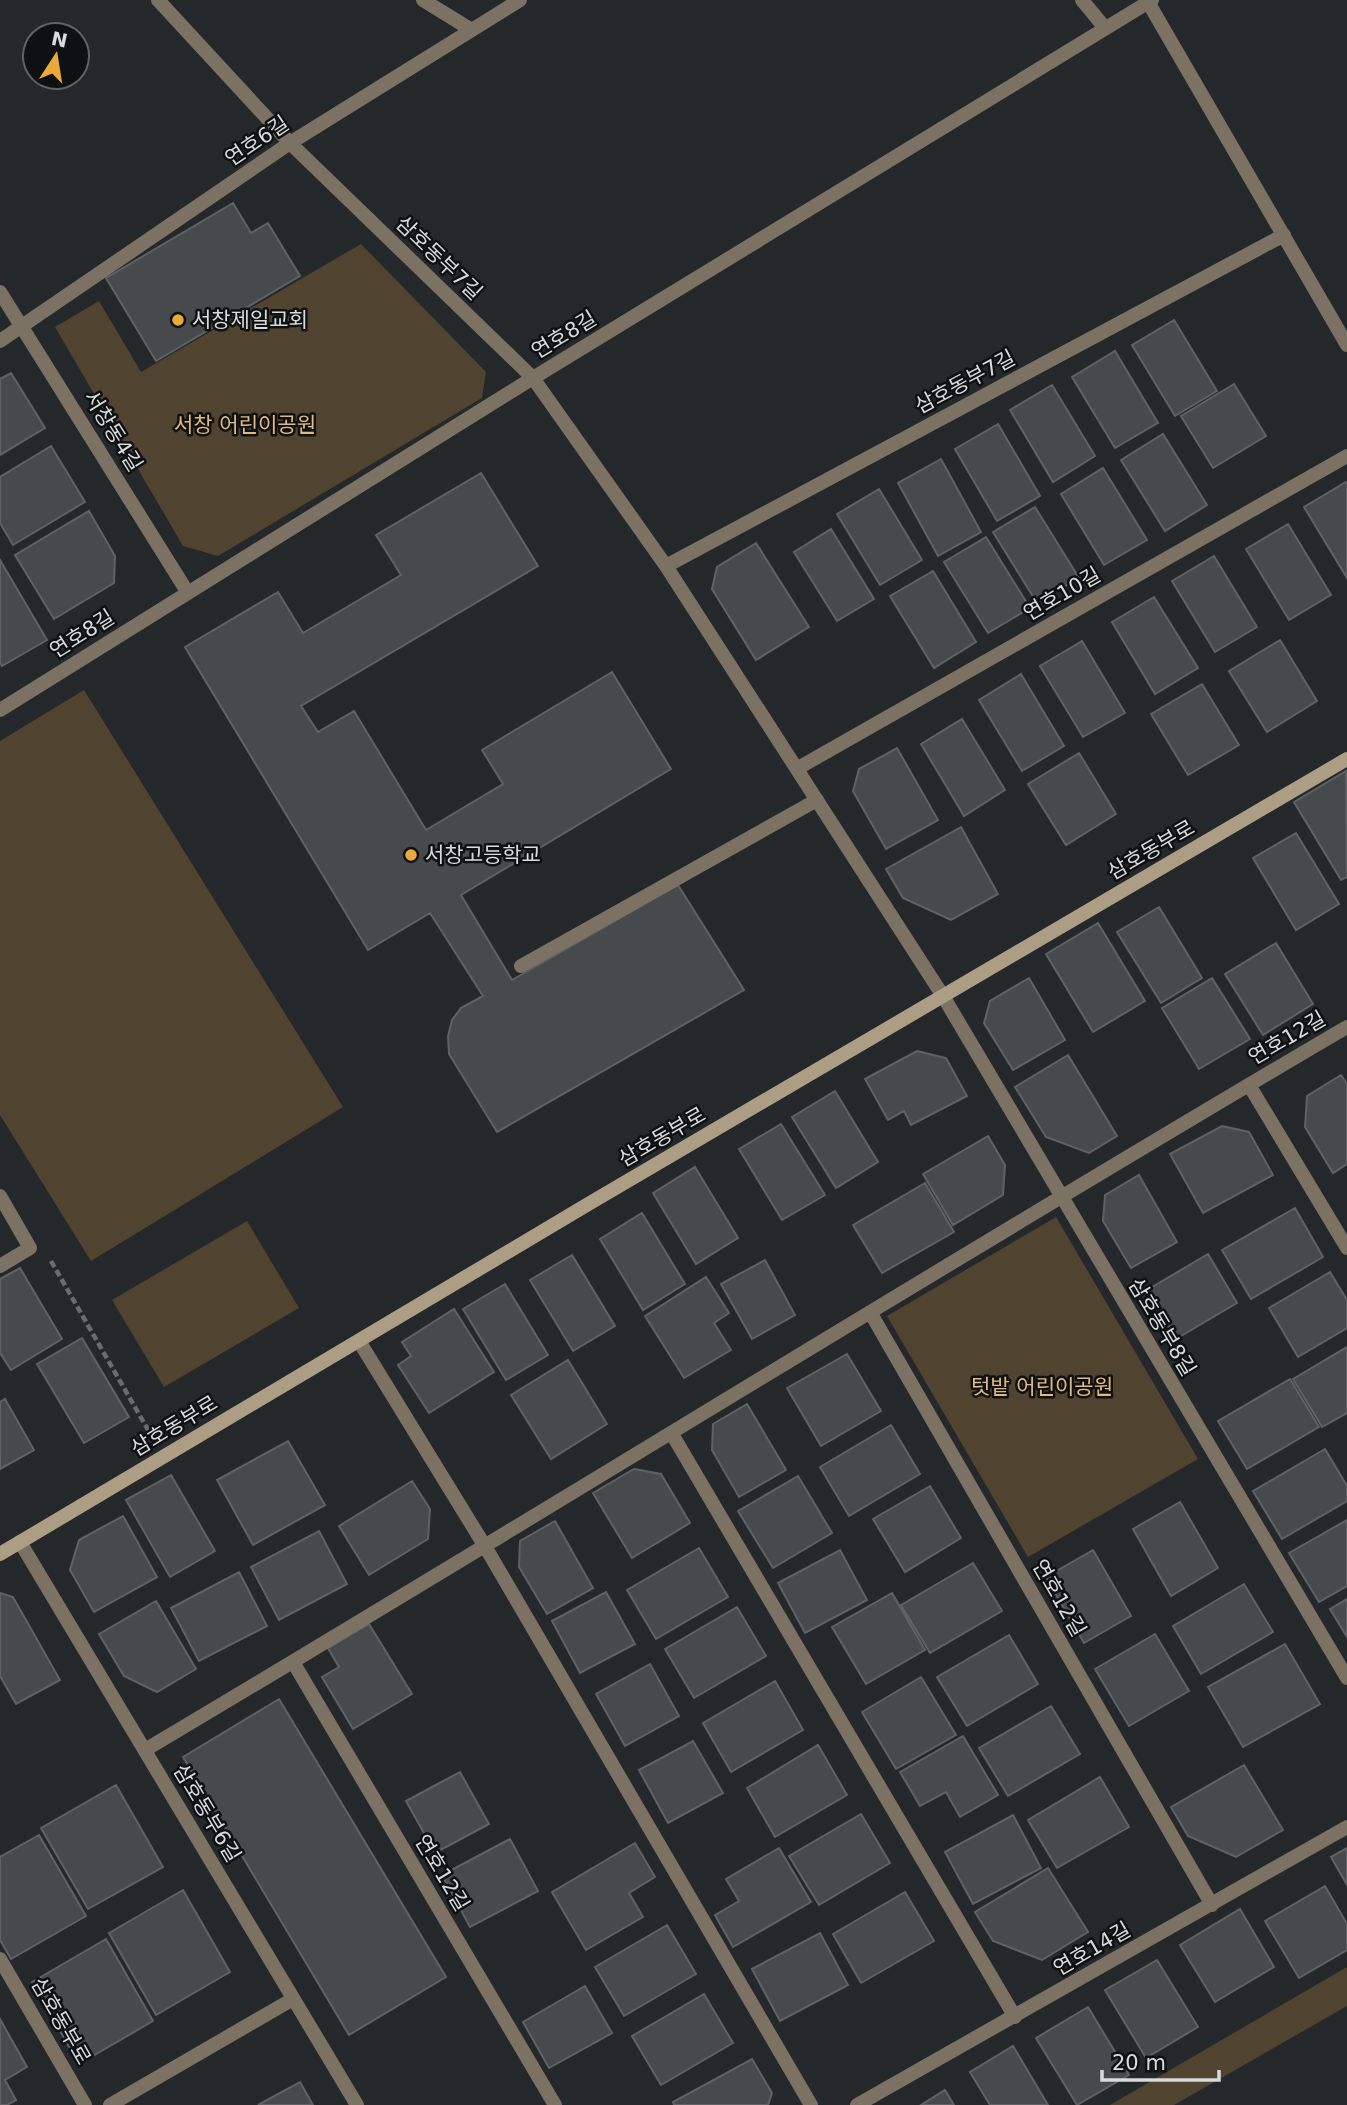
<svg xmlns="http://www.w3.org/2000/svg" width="1347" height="2105" viewBox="0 0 1347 2105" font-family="'DejaVu Sans','Noto Sans KR',sans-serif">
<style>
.green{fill:#50432f}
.building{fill:#474a4d;stroke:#5f6265;stroke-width:2}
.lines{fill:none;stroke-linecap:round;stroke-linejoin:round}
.path{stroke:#696c6e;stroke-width:4.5;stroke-dasharray:7 3.5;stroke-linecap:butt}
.lane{stroke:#7c7264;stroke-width:14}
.street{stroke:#7c7264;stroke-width:14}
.secondary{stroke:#ad9d85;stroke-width:14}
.poi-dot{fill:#eaaa39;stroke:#0f1012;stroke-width:2.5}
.labels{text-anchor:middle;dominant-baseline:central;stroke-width:5;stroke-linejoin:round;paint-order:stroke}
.street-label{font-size:21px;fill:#d8dadc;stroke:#0f1012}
.poi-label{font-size:21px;fill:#d8dadc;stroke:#0f1012;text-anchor:start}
.park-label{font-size:21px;fill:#e0ba81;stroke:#0f1012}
</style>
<rect width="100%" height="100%" fill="#25282a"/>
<path class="green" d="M 361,244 L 486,372 L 482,398 L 218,556 L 183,546 L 55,327 L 99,301 L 141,372 Z
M 84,690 L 343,1107 L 91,1261 L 0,1115 L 0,741 Z
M 1056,1217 L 1198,1459 L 1028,1557 L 887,1316 Z
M 247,1221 L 299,1308 L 164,1387 L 112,1300 Z
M 1347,1967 L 1347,2006 L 1174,2105 L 1110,2105 Z"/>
<path class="building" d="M 233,203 L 251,233 L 268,223 L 300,276 L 156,361 L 106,278 Z
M 1174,320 L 1217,391 L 1175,416 L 1132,345 Z
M 1115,351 L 1158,423 L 1115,448 L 1072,377 Z
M 11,373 L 45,428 L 0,455 L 0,379 Z
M 1234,384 L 1266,436 L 1213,468 L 1181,416 Z
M 1052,385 L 1095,456 L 1053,482 L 1010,410 Z
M 998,424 L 1040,496 L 997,521 L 955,449 Z
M 1163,434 L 1207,505 L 1165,531 L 1121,460 Z
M 51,446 L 85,502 L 13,545 L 0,523 L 0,477 Z
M 941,459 L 981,532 L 938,556 L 898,483 Z
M 1103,468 L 1147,540 L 1104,565 L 1061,494 Z
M 481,473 L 538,566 L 301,706 L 318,732 L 354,711 L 426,830 L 503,784 L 482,750 L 612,672 L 671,769 L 461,895 L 512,980 L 678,885 L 744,990 L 497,1132 L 449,1054 L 448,1036 L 452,1020 L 461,1008 L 483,996 L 430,913 L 368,950 L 185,647 L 278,592 L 303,633 L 401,575 L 376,535 Z
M 1346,482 L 1347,483 L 1347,578 L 1304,507 Z
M 879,489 L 922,560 L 880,585 L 837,514 Z
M 1035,507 L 1079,578 L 1037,603 L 993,532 Z
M 89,511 L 115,556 L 114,583 L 54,619 L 15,555 Z
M 1288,524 L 1331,595 L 1289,620 L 1246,549 Z
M 831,529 L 874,599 L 837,621 L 794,552 Z
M 986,537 L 1030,608 L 988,633 L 944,562 Z
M 756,543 L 809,627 L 756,660 L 712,589 L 717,567 Z
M 1214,556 L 1257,627 L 1215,652 L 1172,581 Z
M 0,560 L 47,640 L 2,666 L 0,663 Z
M 933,571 L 976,642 L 934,668 L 890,596 Z
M 1154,597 L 1198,668 L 1155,694 L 1112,622 Z
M 1280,640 L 1317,701 L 1267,732 L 1229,671 Z
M 1082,641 L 1125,713 L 1083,737 L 1040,666 Z
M 1021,674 L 1064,746 L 1022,771 L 979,700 Z
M 1202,684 L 1239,745 L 1188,775 L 1151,714 Z
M 962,719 L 1005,790 L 964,816 L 921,744 Z
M 897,748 L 938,820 L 886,849 L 853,791 L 859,769 Z
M 1079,753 L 1116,814 L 1066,845 L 1028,784 Z
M 1346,771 L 1347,877 L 1341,880 L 1294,802 Z
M 961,827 L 998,894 L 951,920 L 903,898 L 886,869 Z
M 1296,833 L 1339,904 L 1296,930 L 1253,858 Z
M 1159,907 L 1202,978 L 1161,1003 L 1117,932 Z
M 1098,923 L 1145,1001 L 1093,1032 L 1046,954 Z
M 1276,943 L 1313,1004 L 1263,1035 L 1225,974 Z
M 1029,978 L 1065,1040 L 1013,1070 L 984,1023 L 990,1001 Z
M 1212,978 L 1250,1039 L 1199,1069 L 1162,1008 Z
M 917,1051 L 946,1058 L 967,1096 L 911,1125 L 904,1111 L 888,1120 L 865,1079 Z
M 1068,1055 L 1117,1136 L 1089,1153 L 1046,1137 L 1015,1087 Z
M 1341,1075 L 1347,1084 L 1347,1164 L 1333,1173 L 1305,1127 L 1307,1096 Z
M 835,1091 L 878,1162 L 836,1188 L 792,1117 Z
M 781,1124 L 825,1195 L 782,1220 L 739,1149 Z
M 1222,1126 L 1249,1132 L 1273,1175 L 1203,1213 L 1170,1154 Z
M 988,1136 L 1005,1165 L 1003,1195 L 953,1225 L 923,1174 Z
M 695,1167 L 738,1238 L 696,1264 L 653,1193 Z
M 1139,1175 L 1177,1242 L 1131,1268 L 1103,1221 L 1105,1195 Z
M 925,1183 L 954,1232 L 882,1273 L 853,1225 Z
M 1295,1208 L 1323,1257 L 1251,1299 L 1222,1250 Z
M 642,1213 L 685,1284 L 643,1310 L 600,1239 Z
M 1208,1254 L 1237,1303 L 1176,1339 L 1147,1290 Z
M 572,1255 L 615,1326 L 573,1351 L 530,1280 Z
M 765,1260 L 795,1315 L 752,1339 L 721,1284 Z
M 20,1268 L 62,1339 L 11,1370 L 0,1353 L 0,1279 Z
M 1330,1272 L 1347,1300 L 1347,1328 L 1298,1357 L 1269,1308 Z
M 706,1277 L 729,1313 L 714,1323 L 731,1350 L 684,1378 L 645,1316 Z
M 505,1284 L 548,1355 L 506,1380 L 463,1309 Z
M 454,1309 L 494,1372 L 429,1413 L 398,1365 L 411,1356 L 402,1342 Z
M 82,1338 L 129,1417 L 84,1443 L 37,1364 Z
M 1347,1347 L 1347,1413 L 1322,1427 L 1293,1379 Z
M 847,1354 L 881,1411 L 821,1446 L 787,1388 Z
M 568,1360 L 607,1424 L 551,1459 L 511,1395 Z
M 1290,1379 L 1319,1427 L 1247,1469 L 1218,1421 Z
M 5,1399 L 34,1450 L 0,1469 L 0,1402 Z
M 747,1404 L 786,1470 L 739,1497 L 712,1450 L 713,1424 Z
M 891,1425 L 920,1474 L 849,1516 L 820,1467 Z
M 288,1441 L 325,1505 L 253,1545 L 217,1480 Z
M 1325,1449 L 1347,1486 L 1347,1501 L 1282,1539 L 1253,1491 Z
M 634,1469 L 661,1474 L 690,1523 L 632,1558 L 593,1493 Z
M 171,1475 L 215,1551 L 170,1577 L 126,1500 Z
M 798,1476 L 832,1533 L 773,1568 L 738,1511 Z
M 412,1481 L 430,1509 L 428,1539 L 369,1575 L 339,1526 Z
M 930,1486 L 961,1538 L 905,1572 L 873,1519 Z
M 1180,1502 L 1218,1568 L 1171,1596 L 1133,1529 Z
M 123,1516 L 157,1577 L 94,1612 L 70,1570 L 79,1540 Z
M 1347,1520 L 1347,1586 L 1319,1602 L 1289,1553 Z
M 555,1521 L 593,1588 L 547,1614 L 519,1567 L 520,1541 Z
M 319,1531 L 347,1584 L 279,1620 L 251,1567 Z
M 699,1548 L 728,1597 L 656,1639 L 627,1590 Z
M 840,1550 L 867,1600 L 805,1633 L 778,1583 Z
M 1093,1550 L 1131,1616 L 1084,1643 L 1046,1577 Z
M 973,1563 L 1002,1611 L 930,1653 L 901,1605 Z
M 239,1572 L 267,1626 L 199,1661 L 171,1608 Z
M 1244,1584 L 1273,1632 L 1201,1674 L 1173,1626 Z
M 606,1592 L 635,1644 L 580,1673 L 552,1621 Z
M 0,1593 L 13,1597 L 60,1680 L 16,1704 L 0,1676 Z
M 892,1593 L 925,1650 L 866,1684 L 832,1627 Z
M 1347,1599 L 1347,1637 L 1330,1609 Z
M 156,1601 L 196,1669 L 157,1692 L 124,1676 L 99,1634 Z
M 737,1607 L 766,1656 L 694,1698 L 665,1649 Z
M 369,1624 L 412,1694 L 353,1729 L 322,1677 L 339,1667 L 328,1648 Z
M 1155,1634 L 1189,1691 L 1129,1726 L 1095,1669 Z
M 1009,1635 L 1038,1684 L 967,1726 L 937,1677 Z
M 1285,1644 L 1320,1704 L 1243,1747 L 1208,1687 Z
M 650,1664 L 679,1716 L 625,1746 L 596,1694 Z
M 921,1677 L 956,1735 L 896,1769 L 862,1712 Z
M 775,1681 L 803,1730 L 731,1772 L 703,1723 Z
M 279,1699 L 446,1977 L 349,2035 L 183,1757 Z
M 1051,1706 L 1080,1754 L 1008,1796 L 979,1748 Z
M 963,1736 L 998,1795 L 960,1817 L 946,1792 L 920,1806 L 900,1772 Z
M 693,1741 L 723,1793 L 668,1823 L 639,1770 Z
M 818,1745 L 847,1795 L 775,1837 L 747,1788 Z
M 1244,1765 L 1283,1830 L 1236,1857 L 1188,1836 L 1171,1807 Z
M 460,1772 L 489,1824 L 435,1853 L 406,1801 Z
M 1100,1777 L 1129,1827 L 1057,1868 L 1028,1820 Z
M 116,1785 L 163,1867 L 88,1909 L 41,1828 Z
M 861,1814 L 890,1863 L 819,1905 L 789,1856 Z
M 1013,1815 L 1041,1868 L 973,1904 L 945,1852 Z
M 39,1835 L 86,1916 L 11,1959 L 0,1940 L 0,1857 Z
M 510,1839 L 538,1891 L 470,1927 L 442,1875 Z
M 635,1843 L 655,1877 L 629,1893 L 643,1917 L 586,1950 L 552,1892 Z
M 779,1848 L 811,1902 L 733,1947 L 715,1915 L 739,1901 L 726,1879 Z
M 1347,1848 L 1347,1885 L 1331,1857 Z
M 1048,1868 L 1088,1932 L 1042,1960 L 993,1941 L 975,1912 Z
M 1325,1886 L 1347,1924 L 1347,1950 L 1299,1978 L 1265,1921 Z
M 183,1890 L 230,1972 L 156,2015 L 109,1933 Z
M 905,1892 L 934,1941 L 861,1983 L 833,1934 Z
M 1240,1909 L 1274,1967 L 1215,2002 L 1180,1945 Z
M 667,1925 L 696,1974 L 624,2016 L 595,1967 Z
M 820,1933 L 848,1985 L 780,2021 L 752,1969 Z
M 106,1939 L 153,2021 L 79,2064 L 32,1982 Z
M 1157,1960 L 1198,2027 L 1146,2058 L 1105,1990 Z
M 585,1986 L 612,2033 L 549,2068 L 523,2022 Z
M 704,1994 L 733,2043 L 661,2085 L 632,2036 Z
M 1088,2007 L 1129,2075 L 1077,2105 L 1036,2038 Z
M 0,2019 L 27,2067 L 5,2080 L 16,2100 L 7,2105 L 0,2105 Z
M 1013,2046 L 1048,2105 L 990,2105 L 970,2072 Z
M 752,2059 L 772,2093 L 768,2105 L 674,2105 L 673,2102 Z
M 300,2082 L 313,2105 L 258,2105 Z
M 945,2090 L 954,2105 L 921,2105 Z"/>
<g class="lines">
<path class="path" d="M 51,1261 L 151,1435"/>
<path class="lane" d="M 521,966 L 817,800"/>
<path class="street" d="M 158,0 L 290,143 L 533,378 L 666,566 L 943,996 L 1347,1678
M 423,0 L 470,29
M 1082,0 L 1105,28
M 1148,2 L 1347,345
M 0,292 L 188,593
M 0,341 L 290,143 L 520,0
M 666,566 L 1284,235
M 0,710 L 533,378 L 1152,0
M 798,768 L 1347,456
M 1249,1085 L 1347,1248
M 0,1196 L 30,1248 L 0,1266
M 870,1312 L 1212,1905
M 359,1341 L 486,1548 L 811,2105
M 672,1434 L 1015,2017
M 20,1542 L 357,2105
M 293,1662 L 555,2105
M 145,1750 C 547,1511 943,1264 1347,1027
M 0,1959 L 85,2105
M 110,2105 L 293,1999
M 857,2105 L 1347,1827"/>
<path class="secondary" d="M 0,1554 L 590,1203 L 1347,759"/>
</g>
<g class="poi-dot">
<circle cx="178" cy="320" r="7"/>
<circle cx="411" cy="855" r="7"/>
</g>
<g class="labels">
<g class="street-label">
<text transform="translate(257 141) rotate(-34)">연호6길</text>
<text transform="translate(439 258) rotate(44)">삼호동부7길</text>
<text transform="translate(564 335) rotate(-31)">연호8길</text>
<text transform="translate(965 382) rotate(-28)">삼호동부7길</text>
<text transform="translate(113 431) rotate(58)">서창동4길</text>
<text transform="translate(1062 594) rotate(-30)">연호10길</text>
<text transform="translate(82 634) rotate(-32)">연호8길</text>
<text transform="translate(1151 850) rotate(-30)">삼호동부로</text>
<text transform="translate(1287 1038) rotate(-30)">연호12길</text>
<text transform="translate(662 1137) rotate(-30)">삼호동부로</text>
<text transform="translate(1162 1327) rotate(59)">삼호동부8길</text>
<text transform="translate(174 1426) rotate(-31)">삼호동부로</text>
<text transform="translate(1059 1598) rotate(60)">연호12길</text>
<text transform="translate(207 1813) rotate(59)">삼호동부6길</text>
<text transform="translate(442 1873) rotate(59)">연호12길</text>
<text transform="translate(1092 1949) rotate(-30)">연호14길</text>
<text transform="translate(61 2021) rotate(60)">삼호동부로</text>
</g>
<g class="poi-label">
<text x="192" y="320">서창제일교회</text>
<text x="425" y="855">서창고등학교</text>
</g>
<g class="park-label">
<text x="245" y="425">서창 어린이공원</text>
<text x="1042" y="1387">텃밭 어린이공원</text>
</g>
</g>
<g transform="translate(56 56) rotate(12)"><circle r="33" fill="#0f1012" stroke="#5f6163" stroke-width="2"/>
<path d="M0-5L12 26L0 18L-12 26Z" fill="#eaaa39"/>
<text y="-10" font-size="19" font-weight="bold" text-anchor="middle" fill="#d8dadc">N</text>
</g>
<path d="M1102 2070v10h117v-10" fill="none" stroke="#d8dadc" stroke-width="3.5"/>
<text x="1112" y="2070" font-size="21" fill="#d8dadc" stroke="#0f1012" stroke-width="5" paint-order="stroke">20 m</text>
</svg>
